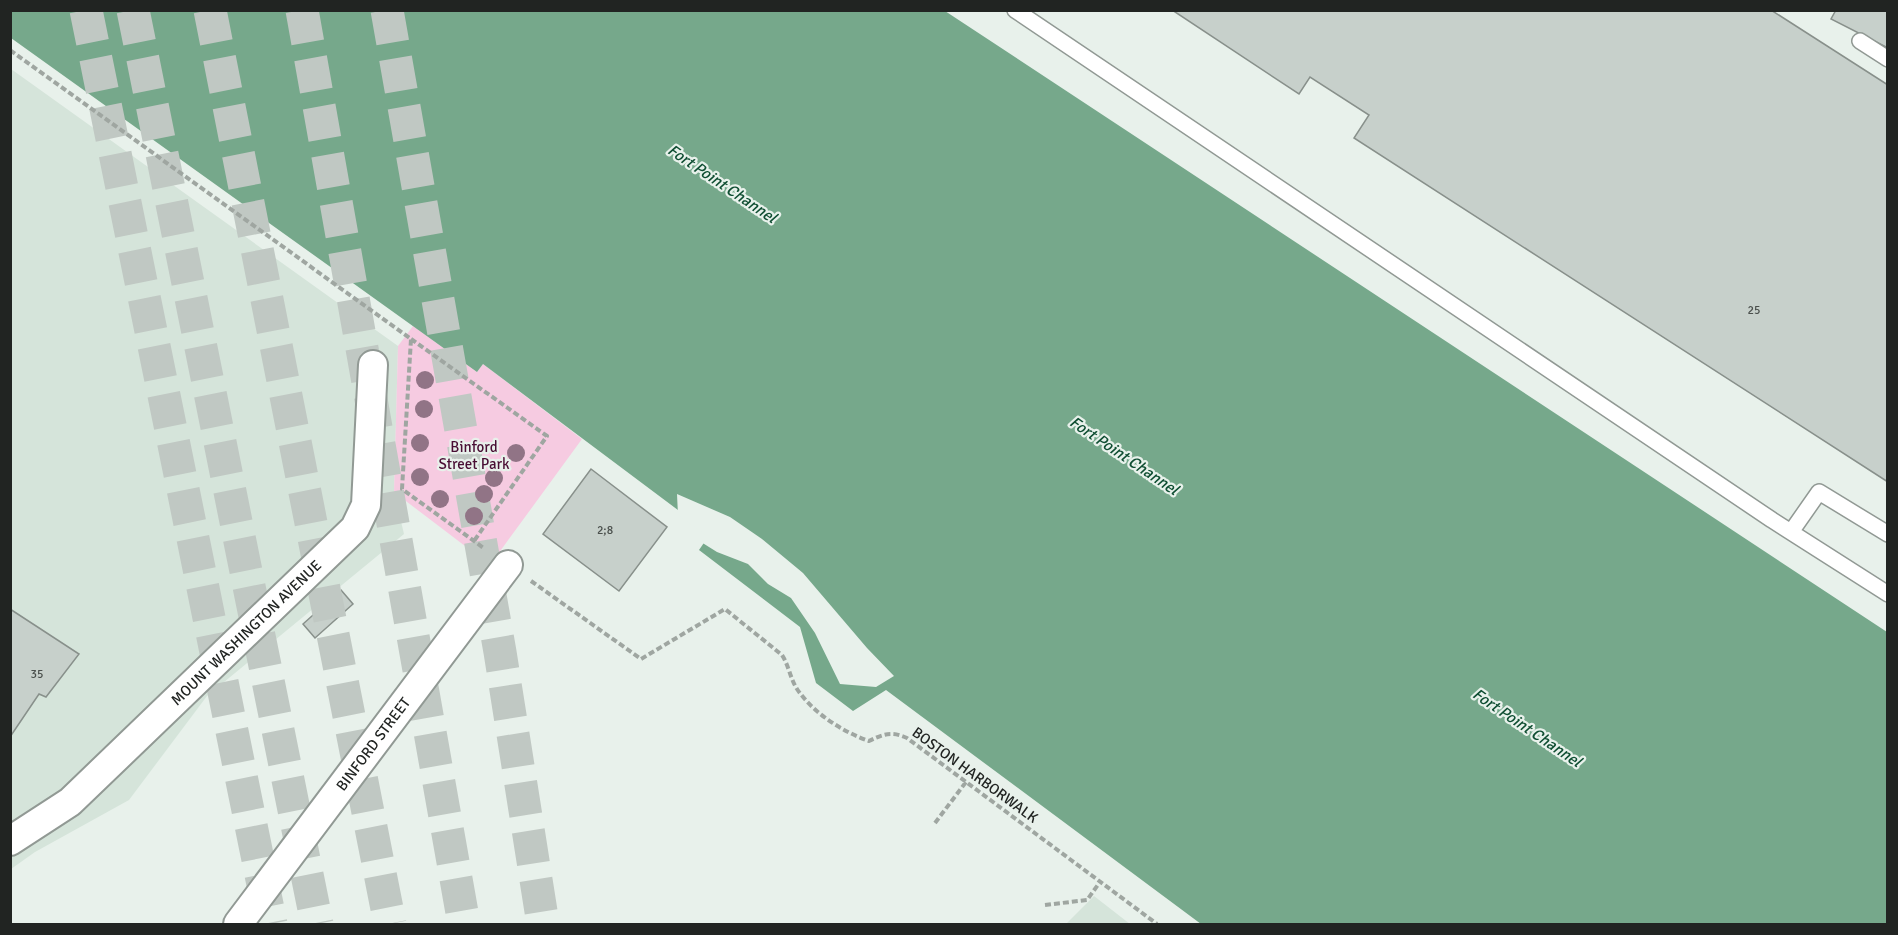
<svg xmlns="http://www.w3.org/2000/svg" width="1898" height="935" viewBox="0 0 1898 935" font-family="Signika,sans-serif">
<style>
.built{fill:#d5e4da}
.green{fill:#f6cbe1}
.water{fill:#76a88b}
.pier{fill:#e8f1eb}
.building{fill:#c7d0cb;stroke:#88908b;stroke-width:1.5}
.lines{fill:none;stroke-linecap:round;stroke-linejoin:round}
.motorway-tunnel{stroke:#c0c8c3;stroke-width:33;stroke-dasharray:33 16;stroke-linecap:butt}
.service-casing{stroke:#919994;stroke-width:18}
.minor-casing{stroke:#919994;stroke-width:32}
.path{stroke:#9fa6a1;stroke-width:4;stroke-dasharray:6 3;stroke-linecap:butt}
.service{stroke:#fff;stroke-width:15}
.minor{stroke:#fff;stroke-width:28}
.tree{fill:#917486}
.labels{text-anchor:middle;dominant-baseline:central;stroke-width:4.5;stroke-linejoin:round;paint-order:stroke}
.number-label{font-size:12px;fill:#4a4f4c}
.park-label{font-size:15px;fill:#490e34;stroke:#e8f1eb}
.street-label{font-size:15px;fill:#212422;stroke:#e8f1eb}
.water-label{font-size:16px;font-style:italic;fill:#0f4e32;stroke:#e8f1eb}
</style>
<rect width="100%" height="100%" fill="#e8f1eb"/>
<path class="built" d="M 11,69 L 398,346 L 394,492 L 404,534 L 207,696 L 129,800 L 35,852 L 11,869 Z
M 1094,896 L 1130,924 L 1066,924 Z"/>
<path class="green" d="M 413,326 L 477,372 L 483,364 L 582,439 L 490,565 L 394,492 L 398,346 Z"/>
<path class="water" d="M 11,10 L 945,11 L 1887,632 L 1887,924 L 1201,924 L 886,690 L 853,711 L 816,683 L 800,627 L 699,550 L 710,534 L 483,364 L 477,372 L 11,38 Z"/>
<path class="pier" d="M 677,494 L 730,517 L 762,539 L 803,573 L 867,648 L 894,676 L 876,687 L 840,684 L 815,633 L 791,598 L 768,584 L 748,564 L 717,552 L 701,542 L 706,535 L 678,515 Z"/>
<path class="building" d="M 1172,10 L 1771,10 L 1888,85 L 1888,482 L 1354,138 L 1369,115 L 1310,77 L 1299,94 Z
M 1836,10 L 1888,10 L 1888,48 L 1831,19 Z
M 591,469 L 667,527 L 619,591 L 543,534 Z
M 341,590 L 353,604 L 315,638 L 303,624 Z
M 10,609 L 79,654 L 46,697 L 39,694 L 10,737 Z"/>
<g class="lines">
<path class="motorway-tunnel" d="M 86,10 L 271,924
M 133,10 L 317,924
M 210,10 L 390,924
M 302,10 L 464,924
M 387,10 L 500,652 L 543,924"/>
<defs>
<path id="service" d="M 1015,10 L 1772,520 L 1888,594
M 1860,41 L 1888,59
M 1791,532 L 1819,492 L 1888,534"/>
<g id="minor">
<path id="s1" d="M 10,841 L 70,802 L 355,528 L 366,505 L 373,365"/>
<path id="s2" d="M 238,924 L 508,565"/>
</g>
</defs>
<use href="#service" class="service-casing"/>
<use href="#minor" class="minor-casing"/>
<path class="path" d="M 10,50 L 411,339 L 402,489 L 485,549
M 411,339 L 547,436 L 474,541
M 531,581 L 641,659 L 725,609 L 782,655 C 789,666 790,678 797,689 C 813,713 843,732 869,741 C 883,734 892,731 907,738 L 1157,924
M 935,823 L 966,782
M 1045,905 L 1087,900 L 1100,882"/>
<use href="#service" class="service"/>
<use href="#minor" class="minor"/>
</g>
<g class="tree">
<circle cx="425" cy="380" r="9"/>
<circle cx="424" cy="409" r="9"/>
<circle cx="420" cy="443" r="9"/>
<circle cx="516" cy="453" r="9"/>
<circle cx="420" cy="477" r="9"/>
<circle cx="494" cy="478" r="9"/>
<circle cx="484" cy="494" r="9"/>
<circle cx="440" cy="499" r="9"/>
<circle cx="474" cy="516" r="9"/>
</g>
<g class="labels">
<g class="number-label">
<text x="1754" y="310">25</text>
<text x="605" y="530">2;8</text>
<text x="37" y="674">35</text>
</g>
<g class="park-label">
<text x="474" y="447">Binford<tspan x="474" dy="17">Street Park</tspan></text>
</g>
<g class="street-label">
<text stroke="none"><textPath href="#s1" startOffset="316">MOUNT WASHINGTON AVENUE</textPath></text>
<text stroke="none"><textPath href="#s2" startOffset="225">BINFORD STREET</textPath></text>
<text transform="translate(975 775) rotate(36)">BOSTON HARBORWALK</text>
</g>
<g class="water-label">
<text transform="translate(722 184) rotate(34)">Fort Point Channel</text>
<text transform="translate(1124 456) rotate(34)">Fort Point Channel</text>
<text transform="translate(1527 728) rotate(34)">Fort Point Channel</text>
</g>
</g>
<rect width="1898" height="935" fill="none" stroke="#212422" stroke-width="24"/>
</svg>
